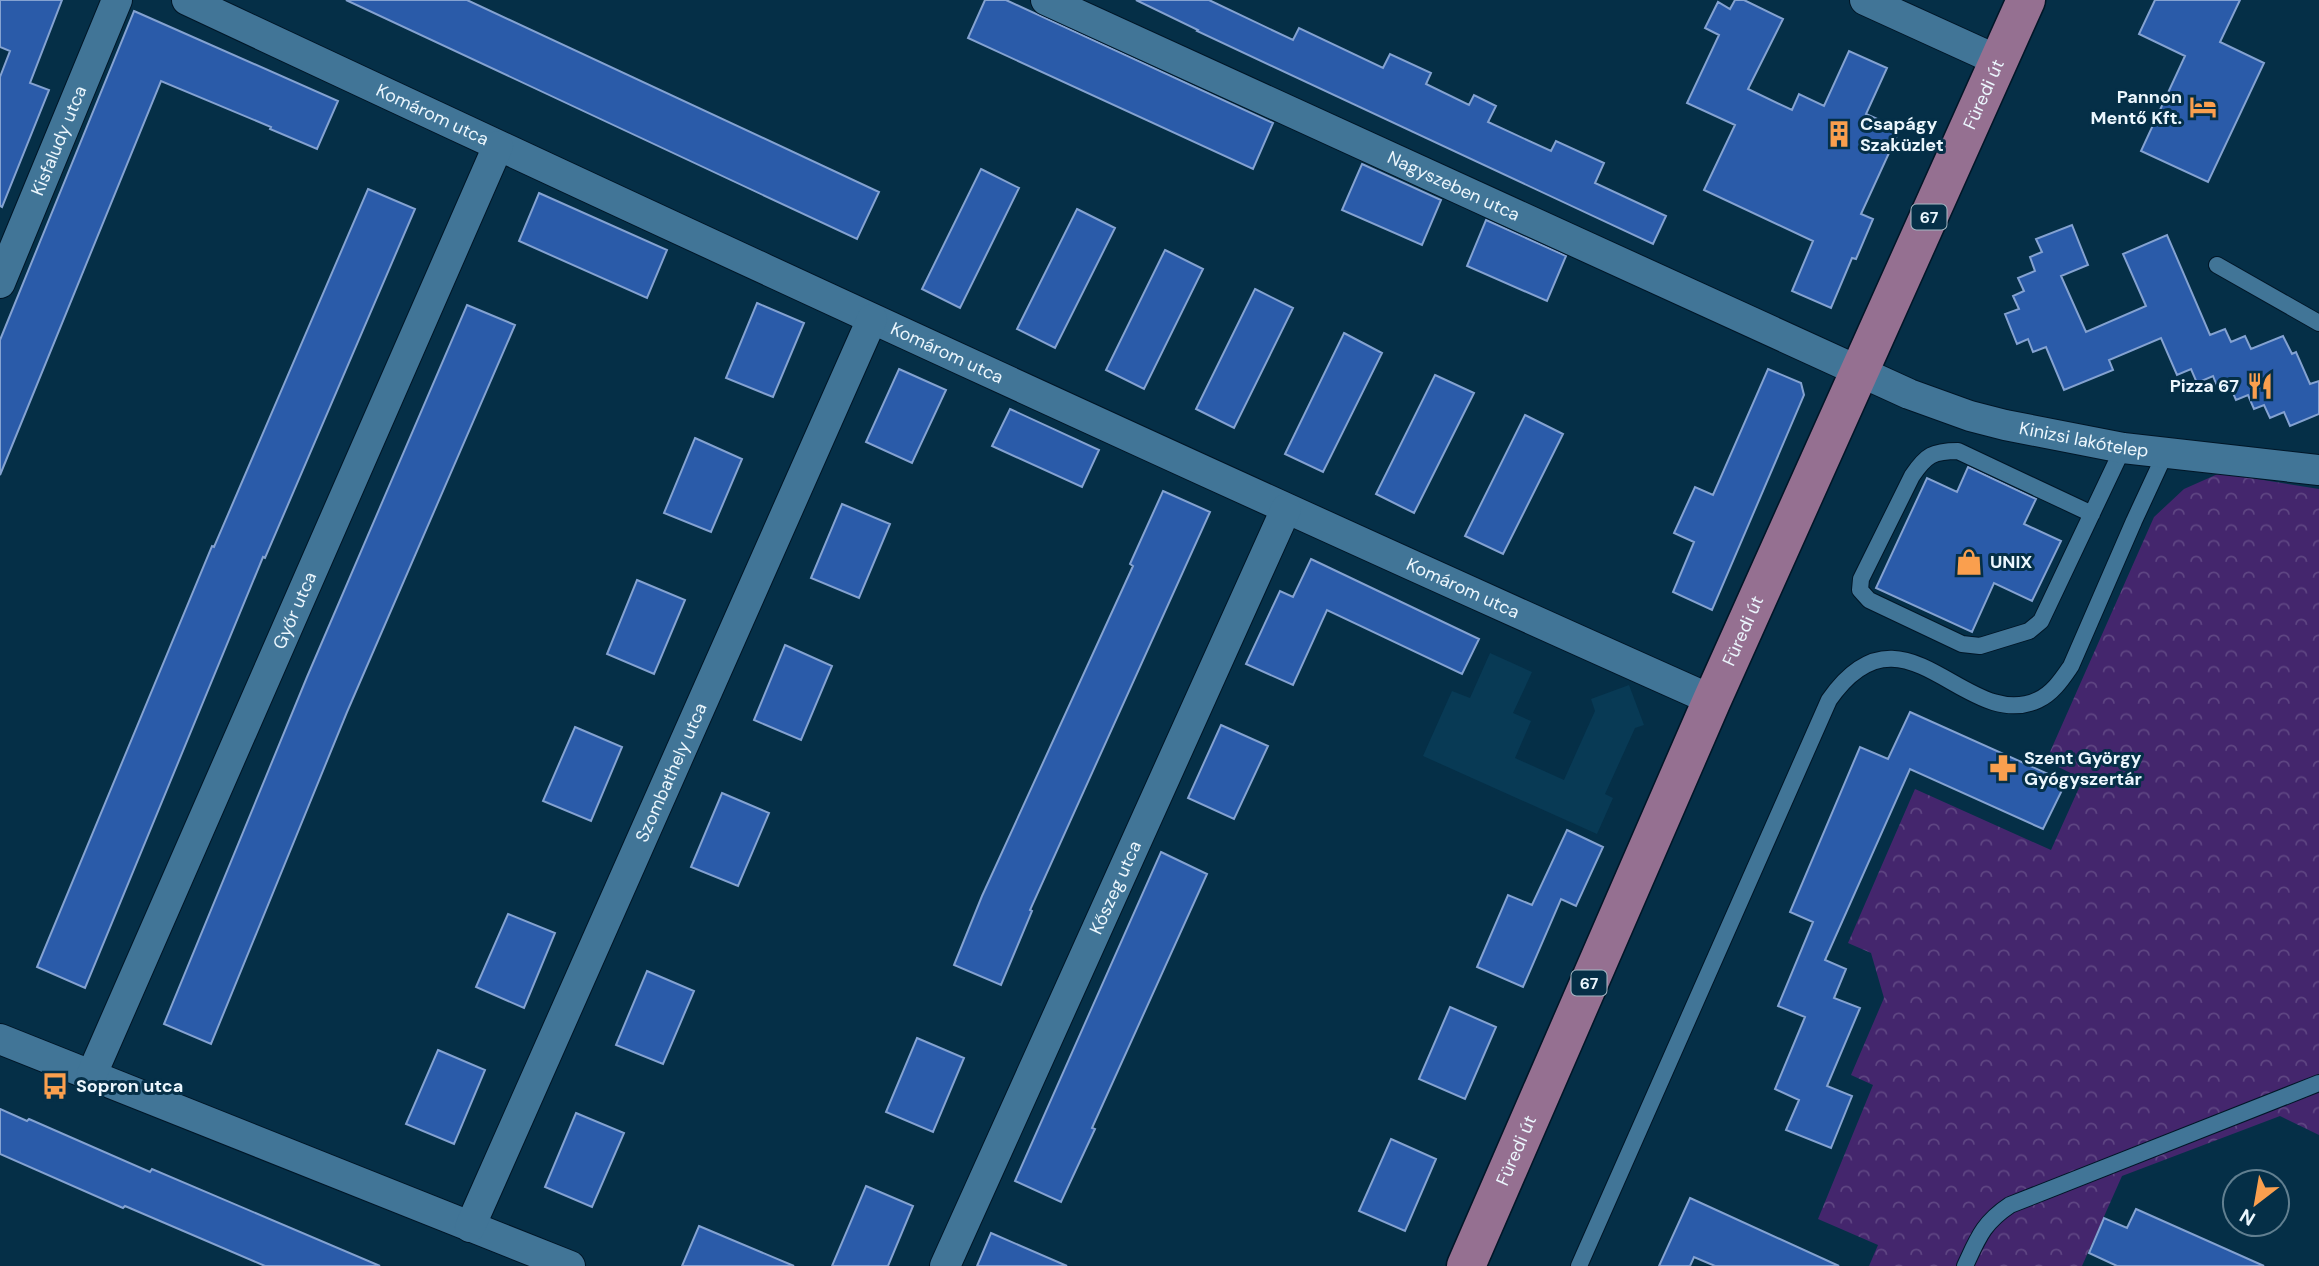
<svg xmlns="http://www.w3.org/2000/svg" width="2319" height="1266" viewBox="0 0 2319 1266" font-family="'DM Sans',sans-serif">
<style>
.built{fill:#083a55}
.park{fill:url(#park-crowns)}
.building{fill:#2a5ba9;stroke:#84a2d1;stroke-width:2}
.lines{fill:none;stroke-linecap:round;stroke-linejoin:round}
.service-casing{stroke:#001627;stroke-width:18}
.minor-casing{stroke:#001627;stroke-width:32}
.primary-casing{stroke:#001627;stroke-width:41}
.service{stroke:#417597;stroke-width:16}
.minor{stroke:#417597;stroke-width:30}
.primary{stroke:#957091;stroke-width:38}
.labels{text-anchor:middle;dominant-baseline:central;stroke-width:6;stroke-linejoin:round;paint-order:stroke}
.shield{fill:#052f47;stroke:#a6bac6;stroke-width:2}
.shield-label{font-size:16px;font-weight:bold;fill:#ebf6fd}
.street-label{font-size:18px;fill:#ebf6fd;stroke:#052f47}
.poi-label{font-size:18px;font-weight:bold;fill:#ebf6fd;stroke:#052f47;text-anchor:start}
</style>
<defs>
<pattern id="park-crowns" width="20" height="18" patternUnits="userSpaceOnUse" patternTransform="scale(1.75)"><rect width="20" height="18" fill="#44266d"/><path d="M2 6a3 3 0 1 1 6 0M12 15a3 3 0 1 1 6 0" fill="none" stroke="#5f4683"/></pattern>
</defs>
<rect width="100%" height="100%" fill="#052f47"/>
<path class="built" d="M 1490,653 L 1532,672 L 1513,713 L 1531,721 L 1515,758 L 1564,780 L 1595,711 L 1591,699 L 1629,685 L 1644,725 L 1635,728 L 1605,794 L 1613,798 L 1597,834 L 1423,756 L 1452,691 L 1470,698 Z"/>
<path class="park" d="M 2220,473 L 2319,489 L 2319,1135 L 2280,1116 L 2122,1176 L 2082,1266 L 1869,1266 L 1878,1245 L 1818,1219 L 1873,1085 L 1851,1075 L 1884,998 L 1871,953 L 1848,943 L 1915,789 L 2051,850 L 2083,779 L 2046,761 L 2154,517 L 2184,489 Z"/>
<path class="building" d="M 0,0 L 62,0 L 30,83 L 49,90 L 2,207 L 0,206 L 0,77 L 10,51 L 0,47 Z
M 346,0 L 467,0 L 879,192 L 857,239 Z
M 985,0 L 1006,0 L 1273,123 L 1253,169 L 968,38 Z
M 1136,0 L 1209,0 L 1293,40 L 1299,28 L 1383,68 L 1390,54 L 1431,73 L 1426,84 L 1469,105 L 1474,95 L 1496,106 L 1488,122 L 1551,151 L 1556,141 L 1604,163 L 1595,183 L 1666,216 L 1653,244 L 1197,31 L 1198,30 Z
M 1735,0 L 1744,0 L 1783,19 L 1748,89 L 1792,110 L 1799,94 L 1824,106 L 1849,51 L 1887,68 L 1866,114 L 1900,129 L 1861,214 L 1873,219 L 1856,259 L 1852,258 L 1831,308 L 1792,291 L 1813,241 L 1704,190 L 1735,125 L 1687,103 L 1719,35 L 1705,28 L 1718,2 L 1730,9 Z
M 2155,0 L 2240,0 L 2220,42 L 2264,63 L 2208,182 L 2141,151 L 2185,56 L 2139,34 Z
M 134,11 L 338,101 L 317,149 L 270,129 L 271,127 L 161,81 L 0,475 L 0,340 Z
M 1362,164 L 1441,200 L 1422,245 L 1342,210 Z
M 981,169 L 1019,188 L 960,308 L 922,289 Z
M 368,189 L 415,209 L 265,558 L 263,557 L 85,988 L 37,967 L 212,546 L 214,547 Z
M 539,193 L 667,250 L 647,298 L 519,241 Z
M 1077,209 L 1115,228 L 1055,348 L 1017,329 Z
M 1486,220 L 1566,256 L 1547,301 L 1467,266 Z
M 2072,225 L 2088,265 L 2061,276 L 2086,332 L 2146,306 L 2123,254 L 2167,235 L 2210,335 L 2225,329 L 2231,342 L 2245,336 L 2251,349 L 2283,336 L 2292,354 L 2296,352 L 2310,384 L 2319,381 L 2319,414 L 2290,426 L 2284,412 L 2270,418 L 2264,405 L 2254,409 L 2248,395 L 2236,400 L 2230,386 L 2219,391 L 2213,376 L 2197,383 L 2191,369 L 2177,375 L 2161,338 L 2109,360 L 2113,370 L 2064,390 L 2046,347 L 2033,352 L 2028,339 L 2017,344 L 2005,314 L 2019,309 L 2013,296 L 2024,291 L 2018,278 L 2035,271 L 2030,257 L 2042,252 L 2036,239 Z
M 1165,250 L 1203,269 L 1144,389 L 1106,370 Z
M 1255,289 L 1293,308 L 1234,428 L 1196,409 Z
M 757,303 L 804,323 L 773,397 L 726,378 Z
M 467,305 L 515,325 L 347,712 L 211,1044 L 164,1024 L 307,677 Z
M 1344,333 L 1382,353 L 1323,472 L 1285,454 Z
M 899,369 L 946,390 L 912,463 L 866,442 Z
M 1768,369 L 1801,383 L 1804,395 L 1712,610 L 1673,592 L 1694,542 L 1674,533 L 1695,487 L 1713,495 Z
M 1435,375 L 1474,393 L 1414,513 L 1376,494 Z
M 1010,409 L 1099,450 L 1082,487 L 992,446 Z
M 1525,415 L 1563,434 L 1503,554 L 1465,536 Z
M 695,438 L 742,459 L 711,532 L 664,513 Z
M 1968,467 L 2036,499 L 2024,524 L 2061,541 L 2032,601 L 1994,583 L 1972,632 L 1876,588 L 1927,478 L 1957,492 Z
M 1163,491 L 1210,512 L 1030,910 L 1032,911 L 1001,985 L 954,965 L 982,896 L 1133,566 L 1130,564 Z
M 842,504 L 890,524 L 859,598 L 811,578 Z
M 1311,559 L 1479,639 L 1462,674 L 1327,610 L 1293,685 L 1246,664 L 1280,591 L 1293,597 Z
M 637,580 L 685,600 L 654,674 L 607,654 Z
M 785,645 L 832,666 L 801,740 L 754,720 Z
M 1910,712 L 2066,782 L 2043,829 L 1910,769 L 1825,960 L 1846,969 L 1834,998 L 1860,1008 L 1827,1086 L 1852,1096 L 1831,1148 L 1786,1130 L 1799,1100 L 1775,1089 L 1805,1017 L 1778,1006 L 1813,922 L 1790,912 L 1860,747 L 1888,759 Z
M 1221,725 L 1268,746 L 1234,819 L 1188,798 Z
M 575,727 L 622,747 L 591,821 L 543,801 Z
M 722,793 L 769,813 L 738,886 L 691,867 Z
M 1567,830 L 1603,847 L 1576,906 L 1561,899 L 1523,987 L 1477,967 L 1508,895 L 1532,905 Z
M 1161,852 L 1207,874 L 1092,1128 L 1095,1129 L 1061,1202 L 1015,1181 Z
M 508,914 L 555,933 L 524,1008 L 476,987 Z
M 647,971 L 694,991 L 663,1064 L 616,1045 Z
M 1450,1007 L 1496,1027 L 1465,1099 L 1419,1079 Z
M 917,1038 L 964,1058 L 933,1132 L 886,1112 Z
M 438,1050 L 485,1070 L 454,1144 L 406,1124 Z
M 0,1109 L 27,1121 L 29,1119 L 150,1172 L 152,1169 L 380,1266 L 265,1266 L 125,1206 L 123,1208 L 0,1154 Z
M 576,1113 L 624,1133 L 592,1207 L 545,1187 Z
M 1391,1139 L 1436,1159 L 1405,1231 L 1359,1211 Z
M 866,1186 L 913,1206 L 888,1266 L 832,1266 Z
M 1690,1198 L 1839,1266 L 1715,1266 L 1694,1257 L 1690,1266 L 1659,1266 Z
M 2136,1209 L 2264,1266 L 2117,1266 L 2089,1253 L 2104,1218 L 2127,1228 Z
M 699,1226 L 794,1266 L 682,1266 Z
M 991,1233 L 1067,1266 L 977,1266 Z"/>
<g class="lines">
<defs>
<path id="service" d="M 2217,265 L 2319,323
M 2092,514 L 1958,451 C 1933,451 1926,455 1912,476 L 1861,579 L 1860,590 L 1869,600 L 1962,644 L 1980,646 L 2029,631 L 2041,621 L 2123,448
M 1579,1266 L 1829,700 C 1904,592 1965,734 2038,700 C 2053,693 2062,679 2071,666 L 2134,521 L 2165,454
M 1965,1266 C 1978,1238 1983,1223 2010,1205 L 2319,1083"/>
<g id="minor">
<path id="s1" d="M 187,0 C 693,237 1201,472 1712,700"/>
<path id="s2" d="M 1046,0 L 1909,394 L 1970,416 L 2005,425 L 2123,448 L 2319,470"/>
<path d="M 1865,0 L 1999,61"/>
<path id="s3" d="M 0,283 L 117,0"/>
<path d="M 0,1039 L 570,1266"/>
<path id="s4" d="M 92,1074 L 498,146"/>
<path id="s5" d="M 470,1227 L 872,319"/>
<path id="s6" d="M 945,1266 L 1286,509"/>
</g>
<g id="primary">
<path id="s7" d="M 1466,1266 L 1712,700 L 2026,0"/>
</g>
</defs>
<use href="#service" class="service-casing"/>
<use href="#minor" class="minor-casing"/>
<use href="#primary" class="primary-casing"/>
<use href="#service" class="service"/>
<use href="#minor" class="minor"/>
<use href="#primary" class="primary"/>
</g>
<defs>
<symbol id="hotel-bare" viewBox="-9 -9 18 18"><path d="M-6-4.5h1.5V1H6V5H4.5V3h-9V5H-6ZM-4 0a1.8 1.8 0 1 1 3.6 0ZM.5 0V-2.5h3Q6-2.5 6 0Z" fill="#fa9f4e" stroke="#052f47" stroke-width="2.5" paint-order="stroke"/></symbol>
<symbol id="building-bare" viewBox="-9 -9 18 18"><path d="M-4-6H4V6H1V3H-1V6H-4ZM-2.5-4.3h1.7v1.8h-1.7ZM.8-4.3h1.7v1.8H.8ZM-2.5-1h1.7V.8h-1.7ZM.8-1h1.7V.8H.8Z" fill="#fa9f4e" stroke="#052f47" stroke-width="2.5" paint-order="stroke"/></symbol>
<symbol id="restaurant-bare" viewBox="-9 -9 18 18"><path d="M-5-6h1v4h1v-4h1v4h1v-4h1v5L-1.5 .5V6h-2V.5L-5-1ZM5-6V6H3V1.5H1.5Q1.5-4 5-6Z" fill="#fa9f4e" stroke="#052f47" stroke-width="2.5" paint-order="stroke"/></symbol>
<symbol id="shop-bare" viewBox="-9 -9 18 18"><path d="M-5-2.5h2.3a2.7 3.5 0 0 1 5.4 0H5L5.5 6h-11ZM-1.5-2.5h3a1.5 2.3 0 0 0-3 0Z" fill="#fa9f4e" stroke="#052f47" stroke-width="2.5" paint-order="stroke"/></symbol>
<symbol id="pharmacy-bare" viewBox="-9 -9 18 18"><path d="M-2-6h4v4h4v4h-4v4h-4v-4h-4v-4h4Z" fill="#fa9f4e" stroke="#052f47" stroke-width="2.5" paint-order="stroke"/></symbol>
<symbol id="bus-bare" viewBox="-9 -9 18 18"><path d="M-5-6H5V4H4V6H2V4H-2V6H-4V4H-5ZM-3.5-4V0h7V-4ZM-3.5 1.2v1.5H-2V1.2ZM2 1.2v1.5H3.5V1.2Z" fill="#fa9f4e" stroke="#052f47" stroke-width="2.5" paint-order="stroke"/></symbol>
</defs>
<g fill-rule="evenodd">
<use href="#hotel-bare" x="2184" y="88" width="38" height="38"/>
<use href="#building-bare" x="1820" y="115" width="38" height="38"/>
<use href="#restaurant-bare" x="2241" y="367" width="38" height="38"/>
<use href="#shop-bare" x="1950" y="543" width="38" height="38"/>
<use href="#pharmacy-bare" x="1984" y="749" width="38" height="38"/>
<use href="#bus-bare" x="36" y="1067" width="38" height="38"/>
</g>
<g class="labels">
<g class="shield">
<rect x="1911.5" y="204.5" width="35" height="25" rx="5"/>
<rect x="1571.5" y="970.5" width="35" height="25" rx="5"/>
</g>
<g class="shield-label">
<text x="1929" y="217">67</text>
<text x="1589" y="983">67</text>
</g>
<g class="street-label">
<text stroke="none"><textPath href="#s7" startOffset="1281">Füredi út</textPath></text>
<text stroke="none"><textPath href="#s1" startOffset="271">Komárom utca</textPath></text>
<text stroke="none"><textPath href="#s3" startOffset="154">Kisfaludy utca</textPath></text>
<text stroke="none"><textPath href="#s2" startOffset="448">Nagyszeben utca</textPath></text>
<text stroke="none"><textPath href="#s1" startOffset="838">Komárom utca</textPath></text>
<text stroke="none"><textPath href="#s2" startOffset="1130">Kinizsi lakótelep</textPath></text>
<text stroke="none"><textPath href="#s1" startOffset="1405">Komárom utca</textPath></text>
<text stroke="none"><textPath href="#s4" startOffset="506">Győr utca</textPath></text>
<text stroke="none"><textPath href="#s7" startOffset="693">Füredi út</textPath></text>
<text stroke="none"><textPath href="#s5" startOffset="497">Szombathely utca</textPath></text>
<text stroke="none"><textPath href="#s6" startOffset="415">Kőszeg utca</textPath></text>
<text stroke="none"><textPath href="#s7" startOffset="126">Füredi út</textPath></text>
</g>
<g class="poi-label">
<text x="2182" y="97" text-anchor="end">Pannon<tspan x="2182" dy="21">Mentő Kft.</tspan></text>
<text x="1860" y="124">Csapágy<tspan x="1860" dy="21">Szaküzlet</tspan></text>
<text x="2239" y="386" text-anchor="end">Pizza 67</text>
<text x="1990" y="562">UNIX</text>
<text x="2024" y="758">Szent György<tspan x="2024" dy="21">Gyógyszertár</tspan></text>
<text x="76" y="1086">Sopron utca</text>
</g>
</g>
<g transform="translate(2256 1203) rotate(211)"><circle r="33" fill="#052f47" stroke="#617f90" stroke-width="2"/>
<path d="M0-5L12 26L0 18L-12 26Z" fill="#fa9f4e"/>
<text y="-10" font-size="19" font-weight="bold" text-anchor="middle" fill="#ebf6fd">N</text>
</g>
</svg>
